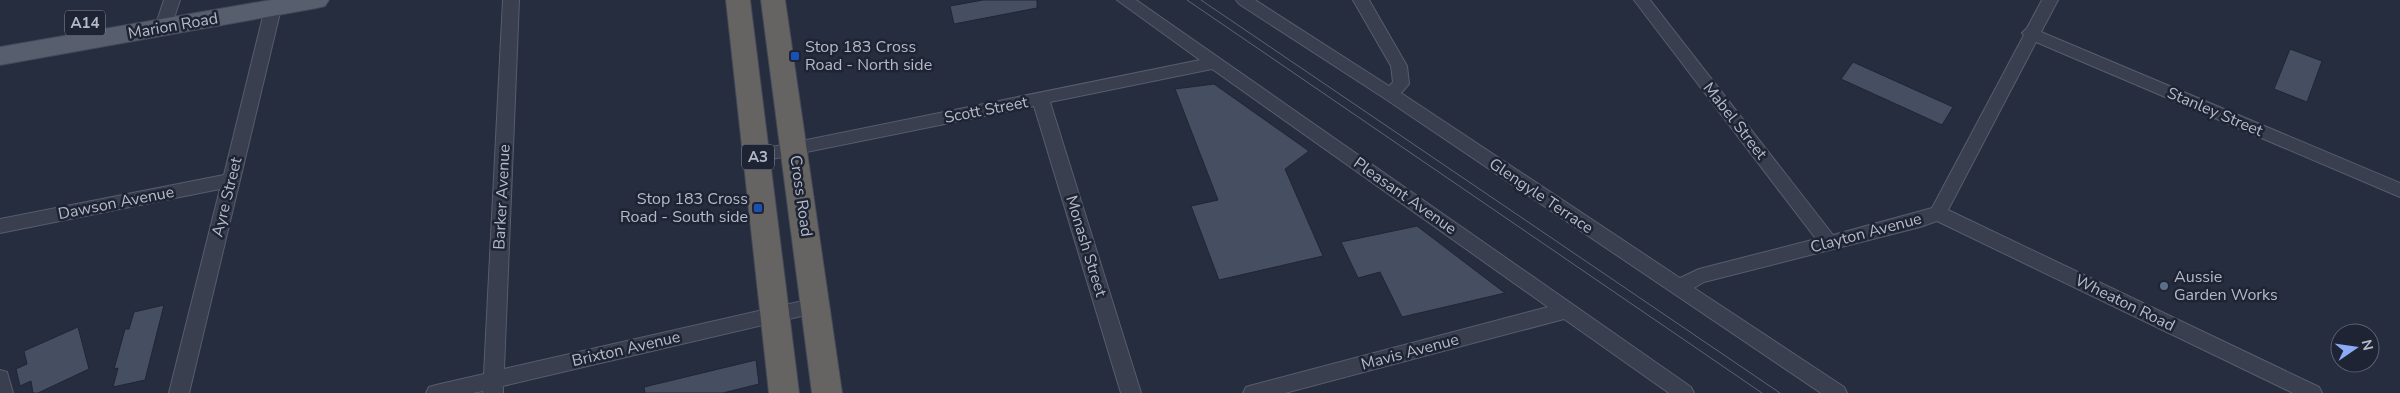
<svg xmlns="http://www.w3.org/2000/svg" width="2400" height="393" viewBox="0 0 2400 393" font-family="'Nunito Sans',sans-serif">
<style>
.building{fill:#464e62;stroke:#202635}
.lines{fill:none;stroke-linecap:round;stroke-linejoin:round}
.minor-casing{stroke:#575d6c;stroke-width:2}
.primary-casing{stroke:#424857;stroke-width:2}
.trunk-casing{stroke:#444a59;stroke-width:2}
.minor{fill:#393f4e;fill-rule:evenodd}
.primary{fill:#575e6e;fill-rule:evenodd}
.trunk{fill:#666462;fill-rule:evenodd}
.tram{stroke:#5b6375;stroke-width:1}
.transit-dot{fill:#1a4fb4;stroke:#1e2433;stroke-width:2}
.service-dot{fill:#5c6f8a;stroke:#1e2433;stroke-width:2}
.labels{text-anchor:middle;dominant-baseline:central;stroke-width:5;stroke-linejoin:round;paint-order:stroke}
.shield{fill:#1e2433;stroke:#888d9c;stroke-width:1}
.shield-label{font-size:15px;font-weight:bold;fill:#b5bac9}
.street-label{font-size:16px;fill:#b5bac9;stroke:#1e2433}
.poi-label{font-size:16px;fill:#b5bac9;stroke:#1e2433;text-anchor:start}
</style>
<rect width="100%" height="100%" fill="#252d3e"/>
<path class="building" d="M 983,0 L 1037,0 L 1037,8 L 954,24 L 950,6 Z
M 2290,49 L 2322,61 L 2307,102 L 2274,89 Z
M 1853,62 L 1953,107 L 1942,125 L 1841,79 Z
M 1214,84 L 1309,151 L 1285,169 L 1323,256 L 1219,280 L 1191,206 L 1218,200 L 1175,89 Z
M 1417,226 L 1505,293 L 1402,317 L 1380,272 L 1358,278 L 1341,242 Z
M 164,305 L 145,380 L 113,387 L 118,368 L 114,369 L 125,329 L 129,329 L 134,312 Z
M 78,327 L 89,369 L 38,393 L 33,393 L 31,381 L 20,386 L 16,369 L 27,364 L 24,351 Z
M 756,360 L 759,384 L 723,393 L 645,393 L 644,387 Z"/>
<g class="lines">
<defs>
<path id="minor" d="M 164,0 L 180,0 L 171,27 L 169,31 L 157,31 L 155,27 Z
M 267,0 L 283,0 L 189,393 L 169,393 L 220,189 L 0,233 L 0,219 L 224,175 Z
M 503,0 L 519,0 L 504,369 L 816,298 L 823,301 L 825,306 L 823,311 L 503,386 L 503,393 L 483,393 L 483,391 L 473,393 L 426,393 L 429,387 L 436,385 L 484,374 Z
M 1117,0 L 1136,0 L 1691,387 L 1694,393 L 1669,393 L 1564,319 L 1285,393 L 1243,393 L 1246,387 L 1253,385 L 1548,307 L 1212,69 L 1050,102 L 1141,393 L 1121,393 L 1034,106 L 757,162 L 751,160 L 748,156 L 751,152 L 757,150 L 1200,60 Z
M 1236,0 L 1255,0 L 1389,86 L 1393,82 L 1391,66 L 1353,0 L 1369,0 L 1407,66 L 1409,84 L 1401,93 L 1680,278 L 1699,269 L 1816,239 L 1634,0 L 1650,0 L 1833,235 L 1932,208 L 2024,35 L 2022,33 L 2027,28 L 2042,0 L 2058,0 L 2041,32 L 2400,183 L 2400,197 L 2036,42 L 1948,210 L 2319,387 L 2322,393 L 2293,393 L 1937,221 L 1920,227 L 1704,282 L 1694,288 L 1844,387 L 1847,393 L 1821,393 L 1384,98 L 1239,4 Z
M 0,370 L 7,372 L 13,393 L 0,393 Z"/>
<path id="primary" d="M 271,0 L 329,0 L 325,6 L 317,8 L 0,65 L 0,47 Z"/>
<path id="trunk" d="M 726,0 L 750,0 L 799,393 L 769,393 Z
M 761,0 L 785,0 L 842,393 L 812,393 Z"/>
</defs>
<use href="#minor" class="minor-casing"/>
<use href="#primary" class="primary-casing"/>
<use href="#trunk" class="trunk-casing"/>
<use href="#minor" class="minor"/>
<use href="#primary" class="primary"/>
<use href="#trunk" class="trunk"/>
<path class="tram" d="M 1187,0 L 1762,393
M 1201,0 L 1780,393"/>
</g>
<g class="transit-dot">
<rect x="790" y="51" width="10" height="10" rx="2.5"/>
<rect x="753" y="203" width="10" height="10" rx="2.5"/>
</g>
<circle class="service-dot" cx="2164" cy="286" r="5"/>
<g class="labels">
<g class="shield">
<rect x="65" y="10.5" width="40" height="25" rx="4"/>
<rect x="742" y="144.5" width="32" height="25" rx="4"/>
</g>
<g class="shield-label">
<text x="85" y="23">A14</text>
<text x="758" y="157">A3</text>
</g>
<g class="street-label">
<text transform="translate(173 26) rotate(-10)">Marion Road</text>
<text transform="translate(986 110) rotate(-11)">Scott Street</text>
<text transform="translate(2215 112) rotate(23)">Stanley Street</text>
<text transform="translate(1735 121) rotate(52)">Mabel Street</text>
<text transform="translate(801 196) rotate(82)">Cross Road</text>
<text transform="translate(1405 196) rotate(35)">Pleasant Avenue</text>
<text transform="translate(1541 196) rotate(34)">Glengyle Terrace</text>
<text transform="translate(227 197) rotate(-76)">Ayre Street</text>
<text transform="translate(502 197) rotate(-87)">Barker Avenue</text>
<text transform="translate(116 203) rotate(-11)">Dawson Avenue</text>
<text transform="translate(1866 233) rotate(-15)">Clayton Avenue</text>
<text transform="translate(1086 246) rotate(73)">Monash Street</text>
<text transform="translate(2125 303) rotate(26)">Wheaton Road</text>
<text transform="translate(626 349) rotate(-13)">Brixton Avenue</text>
<text transform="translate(1410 352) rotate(-15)">Mavis Avenue</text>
</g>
<g class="poi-label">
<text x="805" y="47">Stop 183 Cross<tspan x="805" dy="18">Road - North side</tspan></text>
<text x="748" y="199" text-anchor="end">Stop 183 Cross<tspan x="748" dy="18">Road - South side</tspan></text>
<text x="2174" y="277">Aussie<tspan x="2174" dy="18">Garden Works</tspan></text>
</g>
</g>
<g transform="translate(2355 348) rotate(77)"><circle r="24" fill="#1e2433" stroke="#5a606f"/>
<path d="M0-4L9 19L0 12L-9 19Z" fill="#8caaf6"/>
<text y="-8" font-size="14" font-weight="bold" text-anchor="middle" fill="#b5bac9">N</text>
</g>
</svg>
